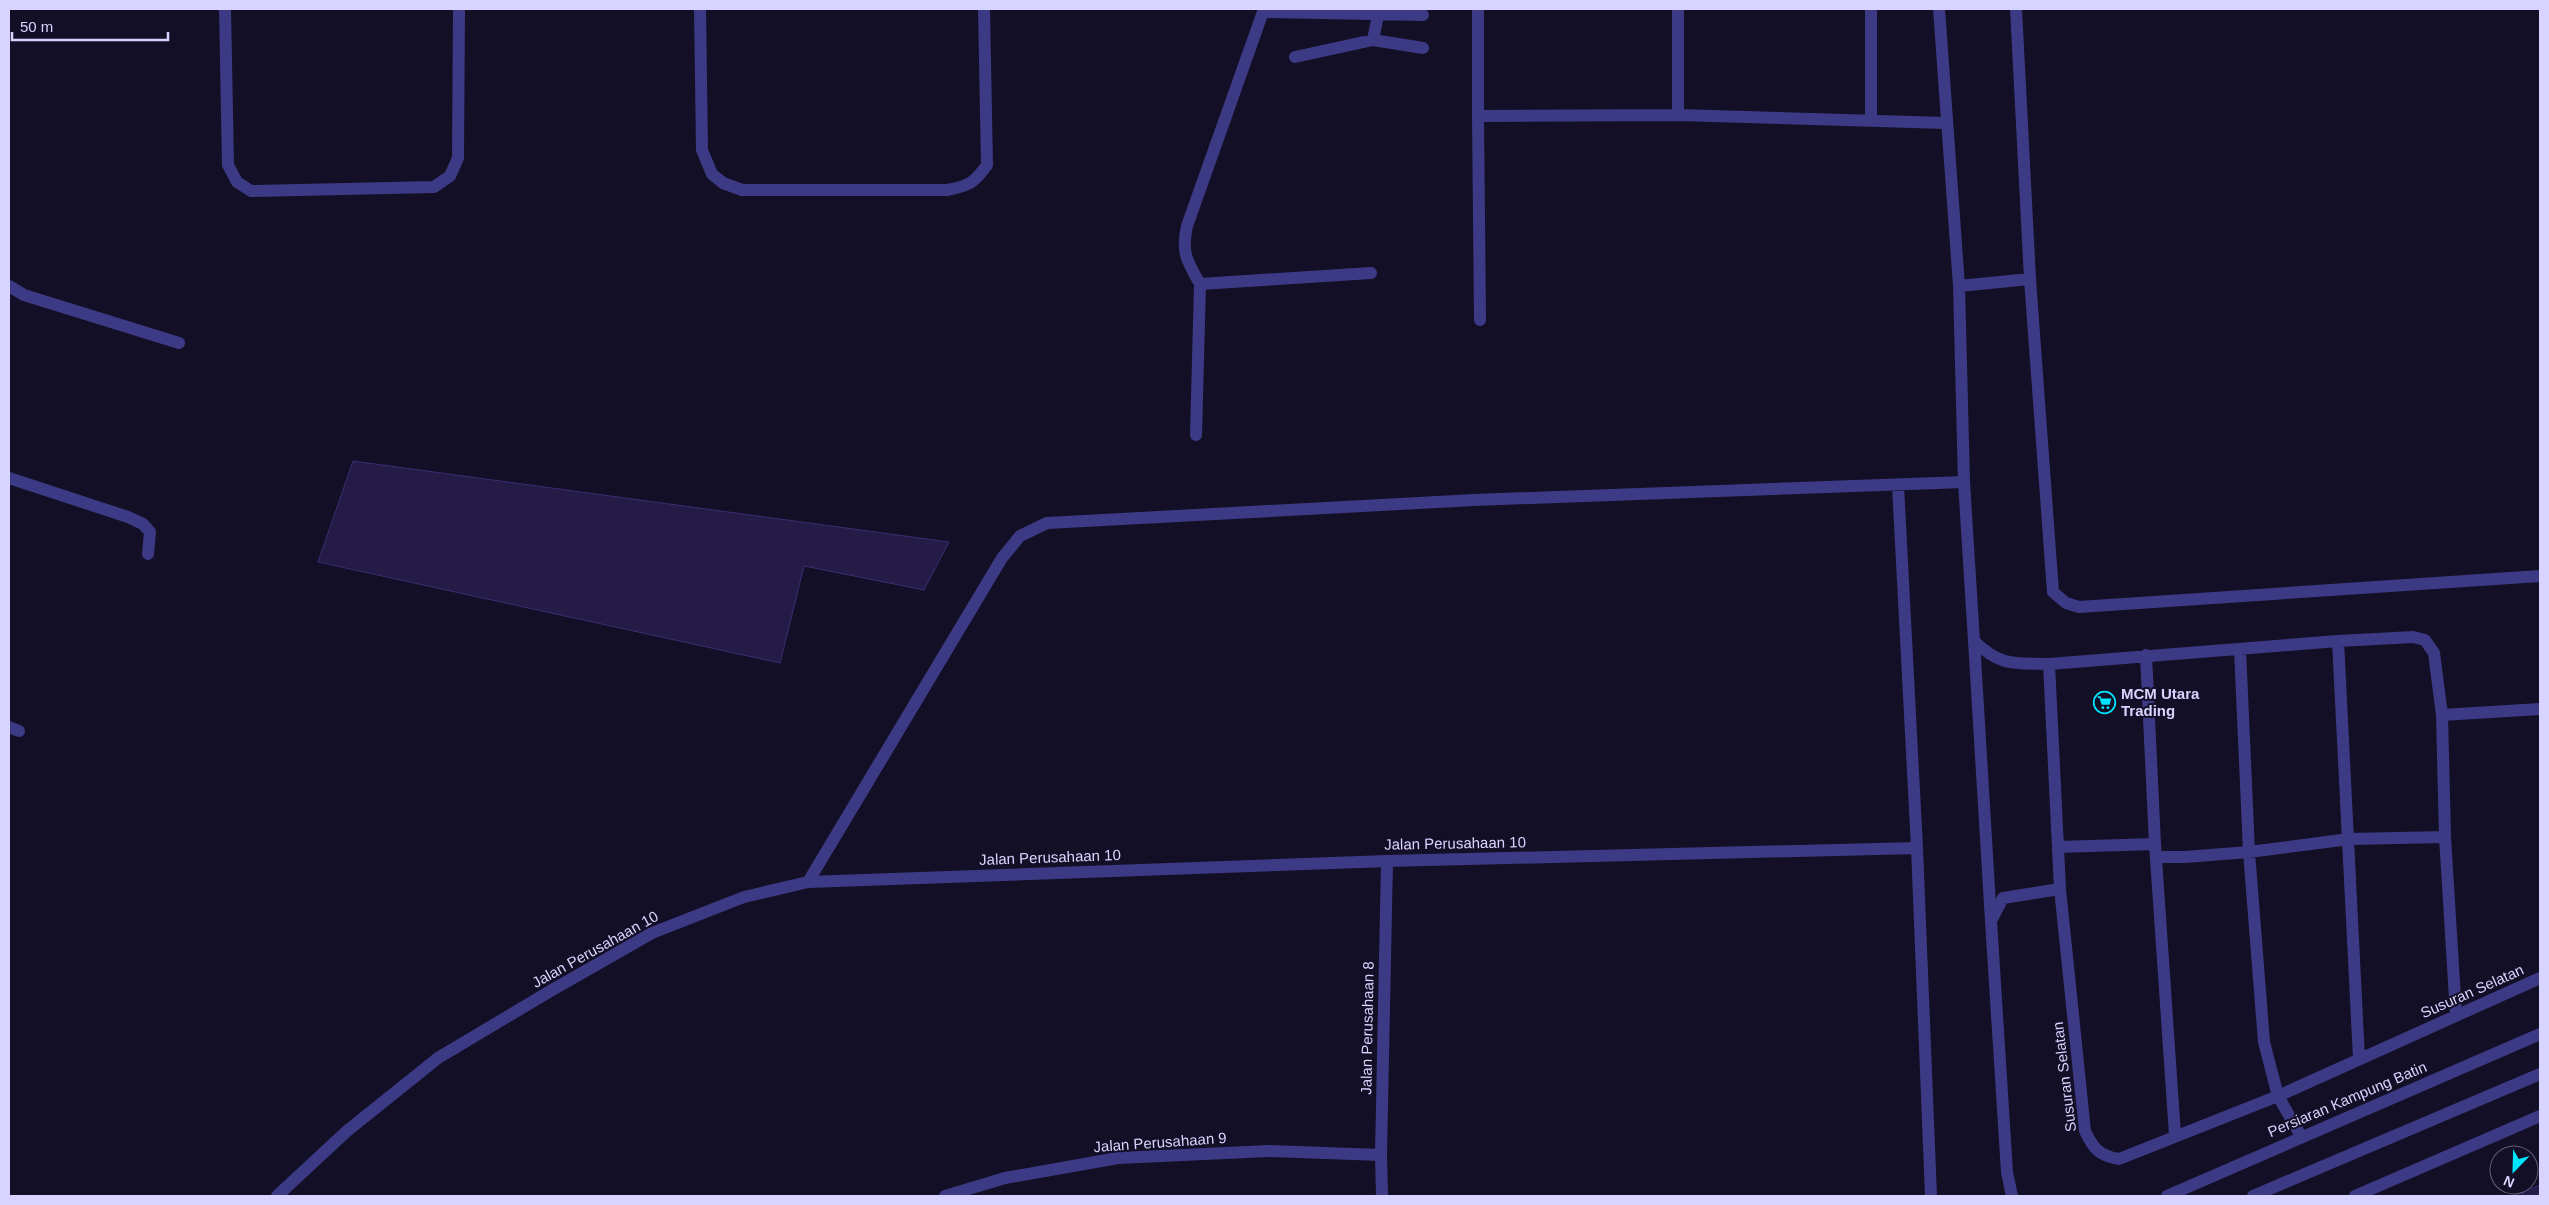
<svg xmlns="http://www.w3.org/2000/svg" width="2549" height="1205" viewBox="0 0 2549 1205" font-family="Helvetica,sans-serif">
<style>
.building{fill:#241b47;stroke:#3b2d73}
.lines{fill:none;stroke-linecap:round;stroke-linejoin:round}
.minor{stroke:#3d3a85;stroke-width:12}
.labels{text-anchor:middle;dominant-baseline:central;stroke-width:4;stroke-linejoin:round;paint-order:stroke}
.poi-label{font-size:15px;font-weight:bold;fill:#d9d4ff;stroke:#130f26;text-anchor:start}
.street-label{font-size:15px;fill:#d9d4ff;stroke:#130f26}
</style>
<rect width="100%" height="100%" fill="#130f26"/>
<path class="building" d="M 353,461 L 949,542 L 924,590 L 804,566 L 780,663 L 318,562 Z
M 2540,1185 L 2540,1196 L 2523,1196 L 2521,1193 Z"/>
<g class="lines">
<path class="minor" d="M 225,9 L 228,165 L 237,182 L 251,191 L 434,187 L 450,176 L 458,158 L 459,9
M 700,9 L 702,150 L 712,174 L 723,183 L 742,190 L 947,190 C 969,186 974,183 987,165 L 984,9
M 1264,9 L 1187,226 C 1181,253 1187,261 1200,284 L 1371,273
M 1478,9 L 1478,116 L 1678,115 L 1946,123
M 1678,9 L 1678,115
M 1939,9 L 1959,286 L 1964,482 L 1974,641 C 2001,667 2014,663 2049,664 L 2338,641 L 2413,637 L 2425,640 L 2434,653 L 2442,715 L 2445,837 L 2456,1015
M 2016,9 L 2030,279 L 2053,592 L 2066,603 L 2079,607 L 2540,576
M 1264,12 L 1423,15
M 1373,40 L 1378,15
M 1295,57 L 1373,40 L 1423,48
M 1478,116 L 1480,320
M 1871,119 L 1871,9
M 9,286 L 24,295 L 179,343
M 1959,286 L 2030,279
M 1196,435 L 1200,284
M 9,478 L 128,517 L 143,524 L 150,532 L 148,554
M 1898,486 L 1917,848 L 1931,1196
M 1974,641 L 1991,921
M 2338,641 L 2359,1059
M 2240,649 L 2249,852 L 2264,1042 L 2278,1096 L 2301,1136
M 2146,655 L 2155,844 L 2175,1135
M 2049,664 L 2060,889 L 2085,1131 C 2093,1148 2099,1156 2119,1159 L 2278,1096 L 2540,978
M 2442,715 L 2540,709
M 9,727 L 19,731
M 2058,847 L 2155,844
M 2156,857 L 2185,857 L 2249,852 L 2349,839 L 2445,837
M 808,882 L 1002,558 L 1020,536 L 1047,523 L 1474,500 L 1964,482
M 277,1196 L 347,1131 L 438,1058 L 552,990 L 652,933 L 744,897 L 808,882 L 1387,861 L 1917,848
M 945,1196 L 1005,1178 L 1118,1158 L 1269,1151 L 1381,1155
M 1382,1196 L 1381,1155 L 1387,861
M 2012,1196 L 2007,1172 L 1991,921 L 2003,898 L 2060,889
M 2167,1196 L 2540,1034
M 2253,1196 L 2540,1074
M 2355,1196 L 2540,1116"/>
</g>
<defs>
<symbol id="supermarket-ring" viewBox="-11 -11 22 22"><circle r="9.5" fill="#130f26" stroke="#00e5ff" stroke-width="1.5"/><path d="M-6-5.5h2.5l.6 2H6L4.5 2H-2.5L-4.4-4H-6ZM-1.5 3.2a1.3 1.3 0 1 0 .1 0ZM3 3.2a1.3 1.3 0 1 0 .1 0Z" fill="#00e5ff"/></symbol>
</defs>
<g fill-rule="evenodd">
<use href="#supermarket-ring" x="2092" y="690" width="25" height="25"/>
</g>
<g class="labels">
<g class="poi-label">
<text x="2121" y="693">MCM Utara<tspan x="2121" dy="17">Trading</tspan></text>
</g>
<g class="street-label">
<text transform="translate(1455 843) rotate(-1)">Jalan Perusahaan 10</text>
<text transform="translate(1050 857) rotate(-2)">Jalan Perusahaan 10</text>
<text transform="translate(595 949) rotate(-29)">Jalan Perusahaan 10</text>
<text transform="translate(2472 991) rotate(-24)">Susuran Selatan</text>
<text transform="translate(1367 1028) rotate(-89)">Jalan Perusahaan 8</text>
<text transform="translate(2064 1077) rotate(-97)">Susuran Selatan</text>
<text transform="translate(2347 1099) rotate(-23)">Persiaran Kampung Batin</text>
<text transform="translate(1160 1142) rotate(-4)">Jalan Perusahaan 9</text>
</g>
</g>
<rect width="2549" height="1205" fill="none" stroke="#d9d4ff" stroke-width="20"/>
<g transform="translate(2514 1170) rotate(203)"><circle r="24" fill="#130f26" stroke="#625e7d"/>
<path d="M0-4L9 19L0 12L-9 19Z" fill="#00e5ff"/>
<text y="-8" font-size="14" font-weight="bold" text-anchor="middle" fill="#d9d4ff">N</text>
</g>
<path d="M12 32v8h156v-8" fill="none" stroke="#d9d4ff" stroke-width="2.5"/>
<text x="20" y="32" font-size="15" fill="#d9d4ff" stroke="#130f26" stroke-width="4" paint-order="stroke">50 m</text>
</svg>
